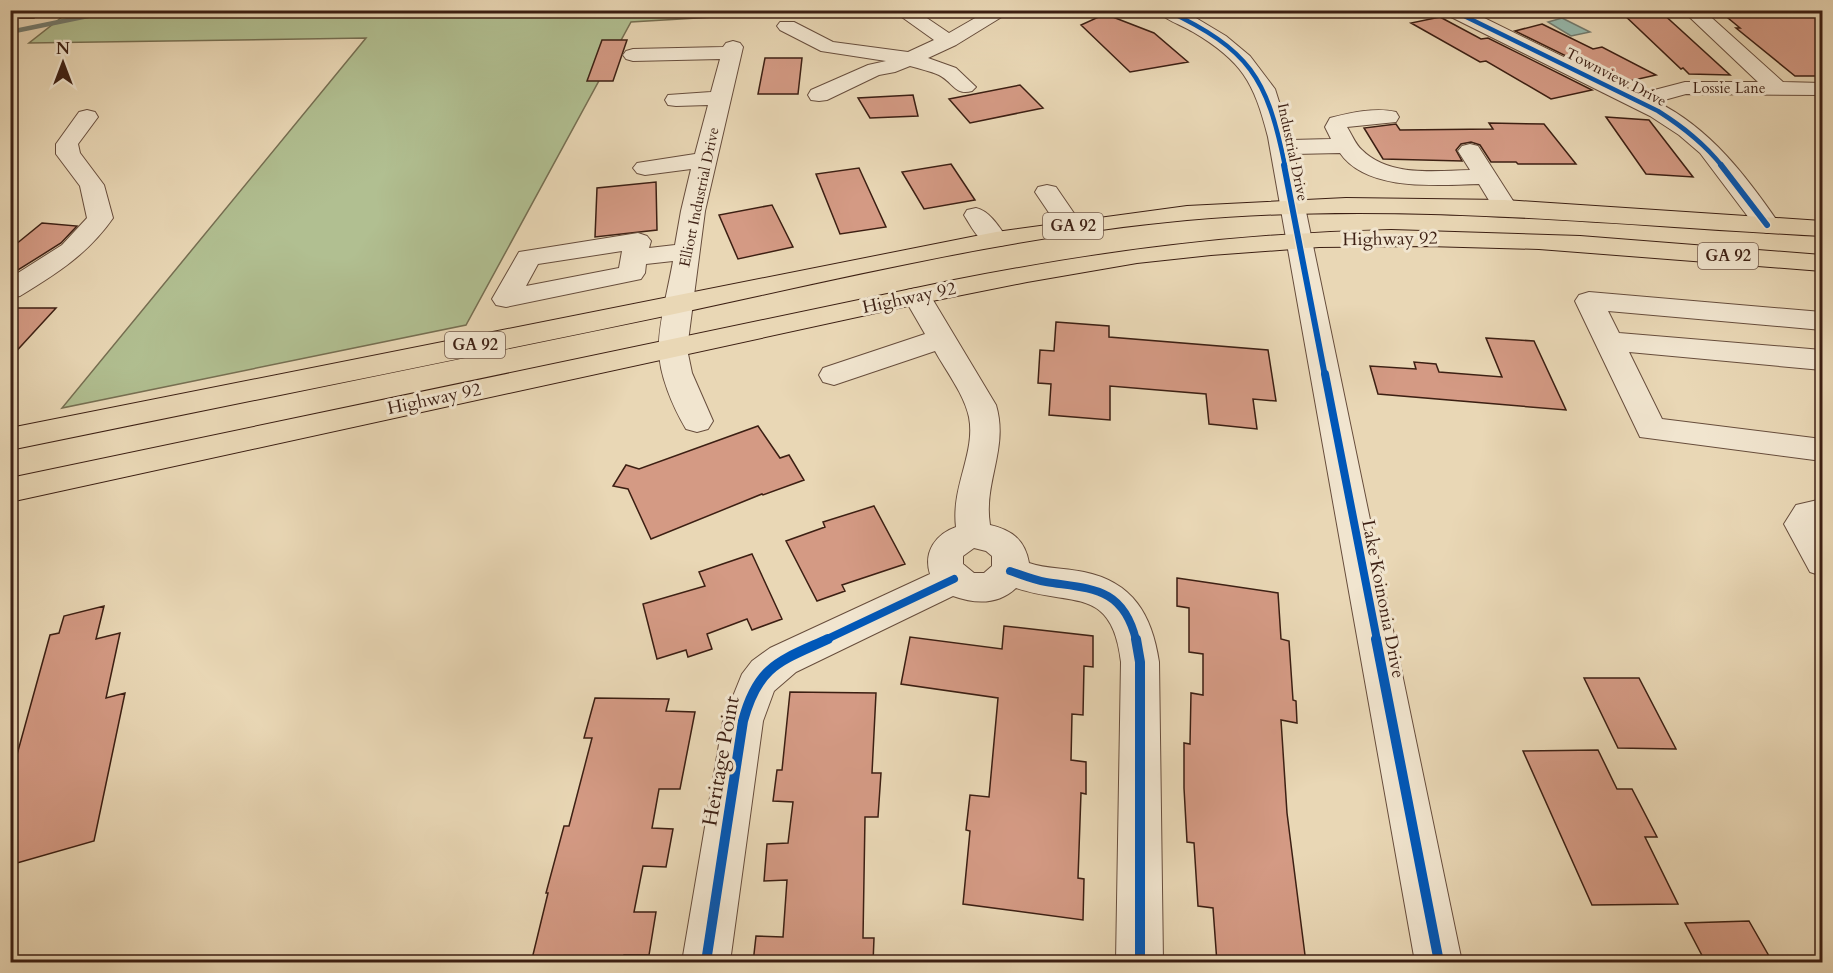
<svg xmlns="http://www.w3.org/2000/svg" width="1833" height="973" viewBox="0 0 1833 973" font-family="Cardo,serif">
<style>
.green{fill:#b1bf91;stroke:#766f52;stroke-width:1.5}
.water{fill:#97baae;stroke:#737c70;stroke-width:1.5}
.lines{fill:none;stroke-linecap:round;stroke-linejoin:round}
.stream{stroke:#737c70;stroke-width:4.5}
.building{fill:#d49a84;stroke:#3c1f13;stroke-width:1.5}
.minor-casing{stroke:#674d3c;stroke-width:2}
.major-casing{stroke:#3c1f13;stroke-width:2}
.minor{fill:#f1e5cf;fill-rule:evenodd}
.major{fill:#e9d7b5;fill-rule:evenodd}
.cycleway-far3-casing{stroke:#f1e5cf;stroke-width:7}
.cycleway-far2-casing{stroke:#f1e5cf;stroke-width:9}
.cycleway-far1-casing{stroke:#f1e5cf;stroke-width:11}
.cycleway-casing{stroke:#f1e5cf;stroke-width:14}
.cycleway-far3{stroke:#0057b8;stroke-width:4.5}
.cycleway-far2{stroke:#0057b8;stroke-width:6}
.cycleway-far1{stroke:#0057b8;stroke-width:8}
.cycleway{stroke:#0057b8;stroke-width:10}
.labels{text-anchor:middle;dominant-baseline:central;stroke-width:6;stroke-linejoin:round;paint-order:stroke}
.far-street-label{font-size:15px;fill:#3c1f13;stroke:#f1e5cf}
.shield{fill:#f1e5cf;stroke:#725a4b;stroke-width:1.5}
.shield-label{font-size:16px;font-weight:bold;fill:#3c1f13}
.street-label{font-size:18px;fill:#3c1f13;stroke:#f1e5cf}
.near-street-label{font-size:21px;fill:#3c1f13;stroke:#f1e5cf}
</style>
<rect width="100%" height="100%" fill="#e9d7b5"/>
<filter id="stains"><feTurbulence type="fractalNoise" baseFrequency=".00333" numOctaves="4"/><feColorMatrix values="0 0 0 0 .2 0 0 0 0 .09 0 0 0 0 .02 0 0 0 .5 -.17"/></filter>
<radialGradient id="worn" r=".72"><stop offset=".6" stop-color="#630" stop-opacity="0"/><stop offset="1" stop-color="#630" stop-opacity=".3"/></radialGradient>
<path class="green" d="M 71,10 L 783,11 L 782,13 L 631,22 L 466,325 L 62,408 L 366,38 L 29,43 Z"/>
<path class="water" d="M 1562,18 L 1590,32 L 1571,36 L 1548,22 Z"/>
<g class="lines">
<path class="stream" d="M 10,32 L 117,10"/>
</g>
<path class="building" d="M 1621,12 L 1661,12 L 1730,75 L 1689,74 L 1683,68 L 1681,69 Z
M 1722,13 L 1822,15 L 1822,76 L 1795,76 L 1736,28 L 1740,28 Z
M 1105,14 L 1154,33 L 1188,62 L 1130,72 L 1081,25 Z
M 1440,17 L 1481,39 L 1488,38 L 1592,90 L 1551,99 L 1486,61 L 1480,62 L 1411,23 Z
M 1542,24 L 1593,49 L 1602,47 L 1656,75 L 1621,83 L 1515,31 Z
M 602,40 L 627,40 L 613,81 L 587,81 Z
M 765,58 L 802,58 L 798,94 L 758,94 Z
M 1020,85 L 1043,108 L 970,123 L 949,99 Z
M 913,95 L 918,116 L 870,118 L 858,98 Z
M 1606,117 L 1649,120 L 1693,177 L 1646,174 Z
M 1489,123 L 1544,124 L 1576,164 L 1518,164 L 1516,162 L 1491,162 L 1480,145 L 1471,142 L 1461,144 L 1456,150 L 1462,161 L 1383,159 L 1364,128 L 1396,124 L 1400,130 L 1493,129 Z
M 951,164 L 975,200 L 924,209 L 902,172 Z
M 859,168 L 886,227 L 840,234 L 816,174 Z
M 656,182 L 657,230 L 595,237 L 597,188 Z
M 772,205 L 793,247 L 738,259 L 719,215 Z
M 42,223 L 77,226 L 61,243 L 10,275 L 10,249 Z
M 10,308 L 56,308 L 10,358 Z
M 1056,322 L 1109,326 L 1109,337 L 1268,350 L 1276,401 L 1253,399 L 1257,429 L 1209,424 L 1206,394 L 1110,386 L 1110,420 L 1049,415 L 1051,384 L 1038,383 L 1040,350 L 1054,351 Z
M 1486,338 L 1534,341 L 1566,410 L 1378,394 L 1370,366 L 1416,369 L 1414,362 L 1436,364 L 1439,372 L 1502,377 Z
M 758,426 L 780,458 L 789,455 L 804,480 L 763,495 L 762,494 L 651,539 L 628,489 L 613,486 L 626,465 L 639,469 Z
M 874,506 L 905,564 L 842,585 L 845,591 L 817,601 L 786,541 L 825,527 L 823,522 Z
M 752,554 L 782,619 L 752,630 L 747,619 L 707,634 L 712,649 L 688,657 L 686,650 L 657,659 L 643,604 L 705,586 L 699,572 Z
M 1177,578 L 1278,593 L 1281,639 L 1289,641 L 1293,700 L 1296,701 L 1297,723 L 1281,720 L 1287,813 L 1306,963 L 1217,963 L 1213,908 L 1198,906 L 1194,843 L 1187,842 L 1184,788 L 1184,743 L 1190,744 L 1191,693 L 1203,695 L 1203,654 L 1189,652 L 1189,608 L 1177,606 Z
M 104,606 L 96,639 L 120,633 L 106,698 L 125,693 L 94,841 L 10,865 L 10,780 L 50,635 L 59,633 L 64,616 Z
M 1004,626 L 1093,636 L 1093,667 L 1084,666 L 1083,715 L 1072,714 L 1071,760 L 1086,762 L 1086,794 L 1081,793 L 1078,878 L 1084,879 L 1083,920 L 963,904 L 970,831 L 966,830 L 970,795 L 989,797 L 998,698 L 901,684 L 910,637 L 1002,649 Z
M 1584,678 L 1639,678 L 1676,749 L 1618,748 Z
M 790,692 L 876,693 L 872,773 L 881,773 L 878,817 L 865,817 L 863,938 L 874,938 L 873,963 L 753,963 L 756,936 L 783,937 L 787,880 L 764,881 L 767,844 L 788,843 L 793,802 L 773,801 L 777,770 L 782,770 Z
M 595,698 L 669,699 L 666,711 L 695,712 L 680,789 L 659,789 L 652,828 L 673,829 L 666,867 L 643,866 L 634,912 L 656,912 L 649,955 L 624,955 L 622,963 L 531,963 L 548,893 L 546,893 L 564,826 L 569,826 L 592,738 L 584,738 Z
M 1598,750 L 1617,789 L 1632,789 L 1657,837 L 1645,837 L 1678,904 L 1592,905 L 1523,751 Z
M 1749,921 L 1773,963 L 1706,963 L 1685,923 Z"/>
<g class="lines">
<defs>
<path id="minor" d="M 20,10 L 39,10 L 34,18 L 20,18 L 17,14 Z
M 892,10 L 915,10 L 949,33 L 989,10 L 1013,10 L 956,45 L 928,58 L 956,68 L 976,87 L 972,91 C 955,96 953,82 939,75 C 930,71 920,69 910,66 L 895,72 L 879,75 L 827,100 L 819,101 L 811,100 L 808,95 L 811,90 L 868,65 L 886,61 L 821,51 L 780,30 L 777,26 L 780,22 L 794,22 L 833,42 L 908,52 L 934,40 Z
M 1157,10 L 1186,12 L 1226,36 L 1250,56 L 1275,89 L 1291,140 L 1331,139 L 1325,127 L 1330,118 C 1350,113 1375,107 1396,112 L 1399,117 L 1396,122 L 1347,127 C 1352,135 1356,145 1362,150 C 1389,177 1435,171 1470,170 L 1458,151 L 1462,146 L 1470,144 L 1478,146 L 1517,207 L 1514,212 L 1505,214 L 1496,212 L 1479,184 C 1437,185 1367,192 1340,153 L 1294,154 L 1462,962 L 1415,962 L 1268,137 C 1254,82 1242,61 1193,32 C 1182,25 1164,20 1157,10 Z
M 1443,10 L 1468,10 L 1639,94 L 1685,82 L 1758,82 L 1682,10 L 1703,10 L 1783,82 L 1822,83 L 1822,95 L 1686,94 L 1657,102 C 1710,128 1747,177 1780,225 L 1776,230 L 1767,233 L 1758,230 L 1700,153 L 1679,135 L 1650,116 L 1445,14 Z
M 733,41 L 740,43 L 743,47 L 705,211 L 687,349 L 692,373 L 713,421 L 708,429 L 697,432 L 686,429 C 673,407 659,375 659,349 C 658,325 669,286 673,261 L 646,264 L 645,273 L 641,279 L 506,307 L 496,305 L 492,299 L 519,252 L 638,233 L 647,236 L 651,241 L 649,248 L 675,245 L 681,211 L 691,169 L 645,175 L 637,173 L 633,168 L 637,163 L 695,154 L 708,105 L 676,106 L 668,105 L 665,100 L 668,95 L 711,92 L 720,59 L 633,61 L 626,59 L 623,55 L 626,51 L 633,49 L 723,47 L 726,43 ZM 622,251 L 619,268 L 526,286 L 538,264 Z
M 87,110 L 95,112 L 98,117 L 78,144 L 80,153 L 104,185 L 113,218 C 88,254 56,274 20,296 L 10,298 L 10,278 L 62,245 L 87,218 L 80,186 L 56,154 L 56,144 L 79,112 Z
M 1047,185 L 1056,187 L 1080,222 L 1084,227 L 1080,232 L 1071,235 L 1062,232 L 1035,192 L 1038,187 Z
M 976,208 C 990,211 1000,228 1008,240 L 1004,245 C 983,251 974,231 964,215 L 967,210 Z
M 917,288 L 927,290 L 996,405 C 1009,449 983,482 990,525 C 1012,530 1025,540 1029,563 C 1047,569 1066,568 1084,572 C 1133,582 1152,615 1159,662 L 1163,962 L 1116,962 L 1121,662 C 1112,585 1072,607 1016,588 C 998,605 975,604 953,596 L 796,672 L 774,691 L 763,721 L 730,962 L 682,962 L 723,721 L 742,674 L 752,661 L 770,648 L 930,574 C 923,552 936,534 956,527 C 951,486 976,453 969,417 C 964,394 946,371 935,351 L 834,385 L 823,382 L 819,375 L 823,368 L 925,334 L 903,296 L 907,290 ZM 974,548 L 986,551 L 992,556 L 992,566 L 984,573 L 974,573 L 963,564 L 963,556 Z
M 1589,292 L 1822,312 L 1822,330 L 1608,311 L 1619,333 L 1822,350 L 1822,370 L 1629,352 L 1662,419 L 1822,439 L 1822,461 L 1640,437 L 1575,301 L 1579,295 Z
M 1822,499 L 1822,525 L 1819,525 L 1822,531 L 1822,576 L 1810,572 L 1784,524 L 1796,505 Z"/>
<path id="major" d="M 1346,198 L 1505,200 L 1822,221 L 1822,236 C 1610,225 1400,201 1187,220 C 1015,236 847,277 679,313 C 456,360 233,404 10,450 L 10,428 L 996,232 L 1187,206 Z
M 1391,230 L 1580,236 L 1822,255 L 1822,271 L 1539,249 L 1427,246 L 1319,247 L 1211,255 L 1137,263 L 1027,282 L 917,304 L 10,502 L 10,478 L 954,280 C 1102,251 1239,233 1391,230 Z"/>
</defs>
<use href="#minor" class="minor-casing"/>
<use href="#major" class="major-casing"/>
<use href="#minor" class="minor"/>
<use href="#major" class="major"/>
<defs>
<path id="cycleway-far3" d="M 1166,10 C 1250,50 1267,77 1285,166
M 1452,10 L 1658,111 C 1683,127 1704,143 1722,166"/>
<path id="cycleway-far2" d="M 1284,165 L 1325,376
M 1721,165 L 1767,225"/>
<path id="cycleway-far1" d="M 1325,374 L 1377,640
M 1010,571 C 1022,575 1034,580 1046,582 C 1090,589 1123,586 1136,640
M 825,640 L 954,579"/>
<path id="cycleway" d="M 1136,639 L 1140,662 L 1140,962
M 1376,639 L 1439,962
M 706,962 L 743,721 C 758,665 780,661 828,639"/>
</defs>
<use href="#cycleway-far3" class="cycleway-far3-casing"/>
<use href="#cycleway-far2" class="cycleway-far2-casing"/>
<use href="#cycleway-far1" class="cycleway-far1-casing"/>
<use href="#cycleway" class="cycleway-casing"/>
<use href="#cycleway-far3" class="cycleway-far3"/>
<use href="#cycleway-far2" class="cycleway-far2"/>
<use href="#cycleway-far1" class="cycleway-far1"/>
<use href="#cycleway" class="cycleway"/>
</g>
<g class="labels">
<g class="far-street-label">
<text transform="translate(1616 77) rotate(27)">Townview Drive</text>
<text x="1729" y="88">Lossie Lane</text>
<text transform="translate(1293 152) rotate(78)">Industrial Drive</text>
<text transform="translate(699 197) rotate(-78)">Elliott Industrial Drive</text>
</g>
<g class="shield">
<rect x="1043" y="213" width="60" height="26" rx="4.5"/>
<rect x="1698" y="243" width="60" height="26" rx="4.5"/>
<rect x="445" y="332" width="60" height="26" rx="4.5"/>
</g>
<g class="shield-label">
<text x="1073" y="226">GA 92</text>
<text x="1728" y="256">GA 92</text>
<text x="475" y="345">GA 92</text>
</g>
<g class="street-label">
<text transform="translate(1390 239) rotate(-1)">Highway 92</text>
<text transform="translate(909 298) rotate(-12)">Highway 92</text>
<text transform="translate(434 399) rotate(-12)">Highway 92</text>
<text transform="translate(1383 599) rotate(79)">Lake Koinonia Drive</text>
</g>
<g class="near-street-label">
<text transform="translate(721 761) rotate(-80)">Heritage Point</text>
</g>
</g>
<rect width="1833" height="973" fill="none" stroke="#e9d7b5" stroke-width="36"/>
<rect x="12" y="12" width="1809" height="949" fill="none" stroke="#3c1f13" stroke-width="3"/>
<rect x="18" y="18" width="1797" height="937" fill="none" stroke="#3c1f13" stroke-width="1.5"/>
<g transform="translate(63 63)" stroke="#f1e5cf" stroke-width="4.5" paint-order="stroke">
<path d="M0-4.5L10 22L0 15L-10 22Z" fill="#3c1f13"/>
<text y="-9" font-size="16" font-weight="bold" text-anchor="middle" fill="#3c1f13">N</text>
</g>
<rect width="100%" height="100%" filter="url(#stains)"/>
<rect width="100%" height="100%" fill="url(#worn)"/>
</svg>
